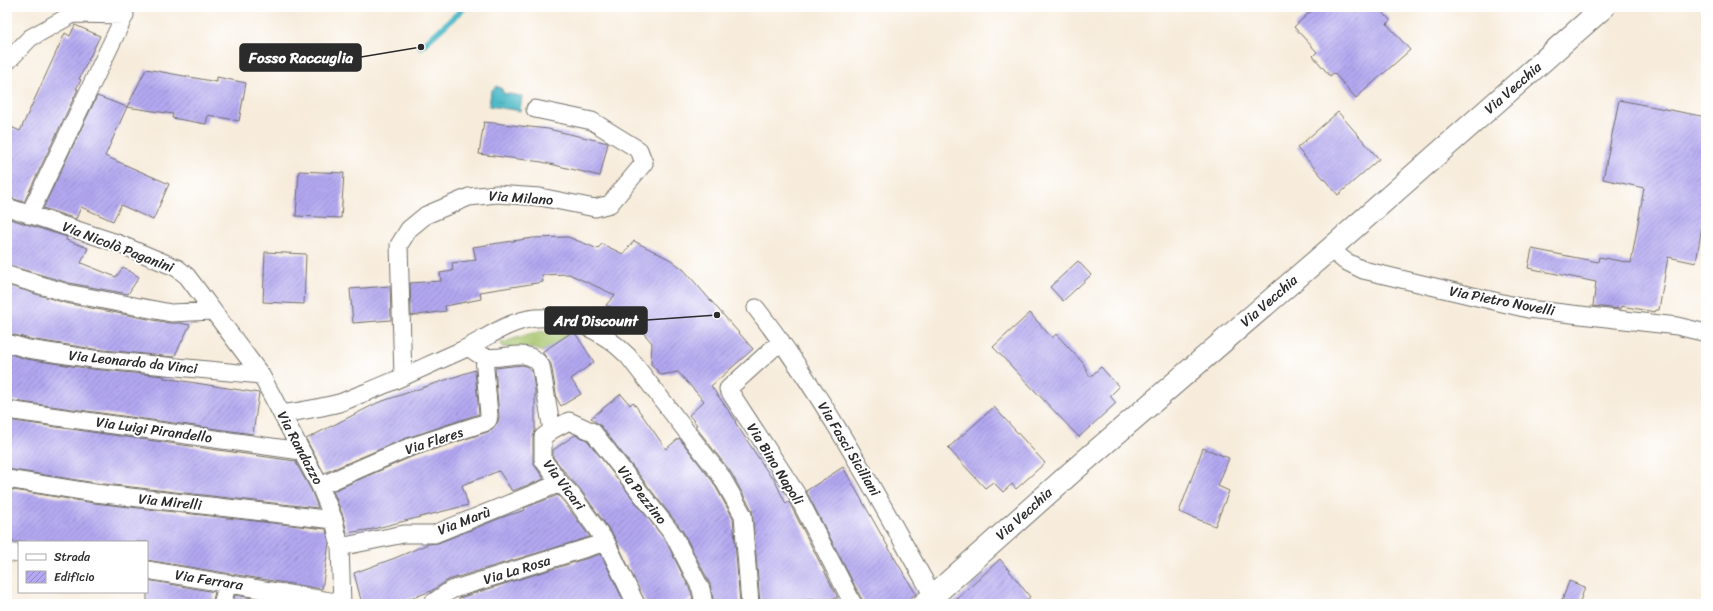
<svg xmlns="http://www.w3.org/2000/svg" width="1713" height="611" viewBox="0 0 1713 611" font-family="Sriracha,sans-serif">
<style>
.grass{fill:url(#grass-tufts);stroke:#68784b}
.water{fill:url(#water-ripples);stroke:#3c7279}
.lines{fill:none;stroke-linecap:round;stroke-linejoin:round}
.stream{stroke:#4db9c7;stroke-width:6}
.building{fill:url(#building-hatch)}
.street-casing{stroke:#726f69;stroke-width:19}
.secondary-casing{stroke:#726f69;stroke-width:24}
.street{stroke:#fff;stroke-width:17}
.secondary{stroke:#fff;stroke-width:22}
.labels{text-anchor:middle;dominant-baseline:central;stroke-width:4;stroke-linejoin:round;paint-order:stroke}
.street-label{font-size:14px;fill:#2b2b2b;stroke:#fff}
.leader{fill:none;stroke:#2b2b2b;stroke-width:1.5}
.callout-dot{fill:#2b2b2b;stroke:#fff;stroke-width:1.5}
.callout{fill:#2b2b2b;stroke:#2b2b2b;stroke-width:1.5}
.callout-label{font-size:15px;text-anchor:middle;font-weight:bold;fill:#fff}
</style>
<defs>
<pattern id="grass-tufts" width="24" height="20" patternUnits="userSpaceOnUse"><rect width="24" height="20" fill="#a6c46b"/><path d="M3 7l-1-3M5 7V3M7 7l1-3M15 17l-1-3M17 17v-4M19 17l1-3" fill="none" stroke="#879f58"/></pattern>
<pattern id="water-ripples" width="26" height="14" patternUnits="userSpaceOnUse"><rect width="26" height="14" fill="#4db9c7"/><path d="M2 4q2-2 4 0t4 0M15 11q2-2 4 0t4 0" fill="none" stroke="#4097a2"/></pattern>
<pattern id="building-hatch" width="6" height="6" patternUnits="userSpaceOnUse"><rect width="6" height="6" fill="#b3a8f1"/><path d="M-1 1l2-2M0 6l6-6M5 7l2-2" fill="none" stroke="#9289c3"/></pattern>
</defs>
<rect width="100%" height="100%" fill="#fff"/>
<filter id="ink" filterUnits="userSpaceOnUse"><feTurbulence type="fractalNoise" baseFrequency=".025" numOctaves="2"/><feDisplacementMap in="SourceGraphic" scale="8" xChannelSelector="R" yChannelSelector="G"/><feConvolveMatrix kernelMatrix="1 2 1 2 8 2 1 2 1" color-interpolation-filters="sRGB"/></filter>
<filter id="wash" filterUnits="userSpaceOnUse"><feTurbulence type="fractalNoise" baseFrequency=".012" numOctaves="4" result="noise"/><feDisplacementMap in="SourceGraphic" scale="16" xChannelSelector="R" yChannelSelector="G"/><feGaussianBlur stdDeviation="0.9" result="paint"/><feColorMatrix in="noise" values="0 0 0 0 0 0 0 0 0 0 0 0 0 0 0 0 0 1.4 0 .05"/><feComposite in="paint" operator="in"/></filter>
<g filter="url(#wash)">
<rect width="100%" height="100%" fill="#f7ecdb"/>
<path class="grass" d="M 550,330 L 574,331 L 542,352 C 529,345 516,350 502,347 L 501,343 L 532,333 Z"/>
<path class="water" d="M 496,86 L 502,89 L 503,93 L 522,96 L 520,111 L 489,106 L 491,91 Z"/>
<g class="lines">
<path class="stream" d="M 421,47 L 465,7"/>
</g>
<g id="blocks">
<path class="building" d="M 1315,7 L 1378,7 L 1390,20 L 1387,24 L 1410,50 L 1356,98 L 1334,73 L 1330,76 L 1313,56 L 1317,52 L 1294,27 Z
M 75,25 L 100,36 L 79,79 L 81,80 L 76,89 L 78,89 L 24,202 L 7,197 L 7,125 L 20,131 L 65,33 L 70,36 Z
M 146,69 L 217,82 L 217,77 L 246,83 L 239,121 L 208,115 L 206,124 L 172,118 L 173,114 L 127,107 Z
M 97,96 L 127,107 L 105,156 L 169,184 L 153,220 L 121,205 L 113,221 L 81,207 L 76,219 L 43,208 Z
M 1619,100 L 1706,117 L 1706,201 L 1696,263 L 1668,257 L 1659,310 L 1656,310 L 1655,312 L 1621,306 L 1620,309 L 1593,306 L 1596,282 L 1528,268 L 1532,249 L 1598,262 L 1599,257 L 1631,263 L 1644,188 L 1603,179 Z
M 1338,112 L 1379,159 L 1338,195 L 1297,148 Z
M 484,122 L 548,129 L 608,143 L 600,176 L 542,162 L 479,154 Z
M 299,171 L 344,173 L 341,218 L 296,216 Z
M 7,218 L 67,237 L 66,240 L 88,248 L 81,263 L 116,277 L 123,267 L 139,277 L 128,294 L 69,283 L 7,265 Z
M 568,237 L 591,246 L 597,249 L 602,244 L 623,254 L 634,241 L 671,260 L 684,270 L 753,349 L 711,386 L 736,421 L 735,422 L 771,477 L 773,477 L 786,504 L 789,502 L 838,598 L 760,603 L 752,510 L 730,471 L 695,426 L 697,425 L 689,415 L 704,401 L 678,372 L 661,375 L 651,364 L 652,343 L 630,317 L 606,305 L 615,295 L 569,274 L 542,275 L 543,282 L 480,292 L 481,299 L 445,306 L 446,311 L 411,316 L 410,283 L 441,281 L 440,273 L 453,271 L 452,263 L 476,260 L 473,247 L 533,238 Z
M 265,252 L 306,254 L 304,304 L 263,302 Z
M 1078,261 L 1091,275 L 1063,301 L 1050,287 Z
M 7,285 L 65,303 L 169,323 L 180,323 L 190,325 L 174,357 L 94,349 L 30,339 L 7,333 Z
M 390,286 L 391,320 L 353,323 L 350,289 Z
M 1030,313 L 1052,338 L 1056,334 L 1083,363 L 1090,377 L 1101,367 L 1119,387 L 1110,396 L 1116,403 L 1079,437 L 993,347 Z
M 572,332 L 575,333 L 594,362 L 571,379 L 581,394 L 561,406 L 557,399 L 551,364 L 542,352 Z
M 7,353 L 26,359 L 92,369 L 164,376 L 164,378 L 259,393 L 253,434 L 7,400 Z
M 522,365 L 526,366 L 532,371 L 535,390 L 535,431 L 533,437 L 533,460 L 535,466 L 544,479 L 512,491 L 499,471 L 462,485 L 468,505 L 373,529 L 347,533 L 343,516 L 333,491 L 411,457 L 490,431 L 498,422 L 499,417 L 495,368 Z
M 475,370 L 479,414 L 404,439 L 324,473 L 306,439 L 377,403 Z
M 621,394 L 630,405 L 633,402 L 666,449 L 679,438 L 713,482 L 733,518 L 740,603 L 714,604 L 710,584 L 682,530 L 601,426 L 591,418 Z
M 994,407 L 1045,463 L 1016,489 L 1012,484 L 1003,492 L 993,482 L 985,488 L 948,448 Z
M 7,420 L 295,461 L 311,490 L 318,508 L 96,483 L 7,469 Z
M 575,435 L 587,440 L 666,541 L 691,592 L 693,599 L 680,604 L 646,604 L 614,536 L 580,489 L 568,476 L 553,457 L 553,450 Z
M 1203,448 L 1229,458 L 1218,486 L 1229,491 L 1215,526 L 1179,512 Z
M 843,467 L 895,559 L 916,594 L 902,604 L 866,604 L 860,596 L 806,491 Z
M 7,489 L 94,503 L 326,529 L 329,543 L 322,589 L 147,560 L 147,542 L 7,542 Z
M 558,495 L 564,502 L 590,537 L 448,580 L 431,591 L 397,604 L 362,604 L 354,573 L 395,558 L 428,544 L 438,543 L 503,517 L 525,510 L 524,508 Z
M 601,554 L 625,604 L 460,604 L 459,598 Z
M 1000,559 L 1030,597 L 1022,604 L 952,604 Z
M 147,580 L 215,592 L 212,604 L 147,604 Z
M 1569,581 L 1585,587 L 1579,604 L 1561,604 Z
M 235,595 L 288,604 L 232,604 Z"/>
</g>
</g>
<g filter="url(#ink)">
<use href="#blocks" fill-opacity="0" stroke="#726f69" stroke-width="1"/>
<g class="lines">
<defs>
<path id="street" d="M 7,62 L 30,38 L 73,14 L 125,15 L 29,215
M 7,207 L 117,243 L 177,268 L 187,276 L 261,375 L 320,486 L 334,520 L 340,547 L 342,603 L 147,570
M 1330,249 L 1345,261 L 1363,270 L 1528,309 L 1677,326 L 1706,333
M 7,275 L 67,293 L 171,313 L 213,311
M 756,308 C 825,397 878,498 933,596
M 781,341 L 728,389 L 796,493 L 853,604
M 7,343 L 28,349 L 93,359 L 261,375
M 468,347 C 473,350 479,356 485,357 C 505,361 527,345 541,366 L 552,430 L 543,437 L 543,460 L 560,483 L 572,495 L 606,542 L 636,604
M 403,376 L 399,245 L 409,229 L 426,215 L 469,197 L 497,194 L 540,197 L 595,208 L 610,204 L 644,163 L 639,150 L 592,121 L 535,109
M 7,410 L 301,451
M 282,414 C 301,411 320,408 339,403 C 348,400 358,395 367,392 C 398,380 428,365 458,352 C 485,340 506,321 536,318 C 571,315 603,331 628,356 L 721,476 L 743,515 L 750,604
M 552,430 L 569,421 L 593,432 L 674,536 L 701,589 L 704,604
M 7,479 L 95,493 L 334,520
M 320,486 L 407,448 L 484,423 L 488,420 L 489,415 L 484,357
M 340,547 L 404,534 L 434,534 L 560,483
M 7,552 L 19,554
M 222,604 L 228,583
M 431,604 L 451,590 L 606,542"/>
<path id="secondary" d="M 924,604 L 1073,471 L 1330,249 L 1604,7"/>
</defs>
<use href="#street" class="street-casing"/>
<use href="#secondary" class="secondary-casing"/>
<use href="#street" class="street"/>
<use href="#secondary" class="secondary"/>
</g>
</g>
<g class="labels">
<g class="street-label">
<text transform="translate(1513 88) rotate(-41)">Via Vecchia</text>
<text transform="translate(521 198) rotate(4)">Via Milano</text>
<text transform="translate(118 247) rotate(21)">Via Nicolò Paganini</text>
<text transform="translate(1269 301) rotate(-41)">Via Vecchia</text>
<text transform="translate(1502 301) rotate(11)">Via Pietro Novelli</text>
<text transform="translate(133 362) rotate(6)">Via Leonardo da Vinci</text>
<text transform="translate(154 430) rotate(8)">Via Luigi Pirandello</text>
<text transform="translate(434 441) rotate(-18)">Via Fleres</text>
<text transform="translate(300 448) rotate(62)">Via Randazzo</text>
<text transform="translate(849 449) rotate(59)">Via Fasci Siciliani</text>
<text transform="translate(775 464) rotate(58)">Via Bino Napoli</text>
<text transform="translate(564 485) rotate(53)">Via Vicari</text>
<text transform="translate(642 495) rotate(52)">Via Pezzino</text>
<text transform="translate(170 502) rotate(6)">Via Mirelli</text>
<text transform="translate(1024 514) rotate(-42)">Via Vecchia</text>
<text transform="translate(464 521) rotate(-21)">Via Marù</text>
<text transform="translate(517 570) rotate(-17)">Via La Rosa</text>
<text transform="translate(209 580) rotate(9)">Via Ferrara</text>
</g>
</g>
<path class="leader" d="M421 47L361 57M717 315L647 320"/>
<g class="callout-dot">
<circle cx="421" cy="47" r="4"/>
<circle cx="717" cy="315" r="4"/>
</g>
<g class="callout">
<rect x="240" y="44" width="121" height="27" rx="4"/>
<rect x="545" y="307" width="102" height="27" rx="4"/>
</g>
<g class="callout-label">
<text x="301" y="63">Fosso Raccuglia</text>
<text x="596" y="326">Ard Discount</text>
</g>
<rect width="1713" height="611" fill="none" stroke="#fff" stroke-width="24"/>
<rect x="18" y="541" width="130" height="52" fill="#ffffff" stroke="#aaaaaa"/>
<rect x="26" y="554" width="20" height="6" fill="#ffffff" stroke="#aaaaaa"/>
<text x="54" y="561" font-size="12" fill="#2b2b2b">Strada</text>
<rect x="26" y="571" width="20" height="12" fill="url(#building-hatch)" stroke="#aaaaaa"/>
<text x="54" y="581" font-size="12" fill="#2b2b2b">Edificio</text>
</svg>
